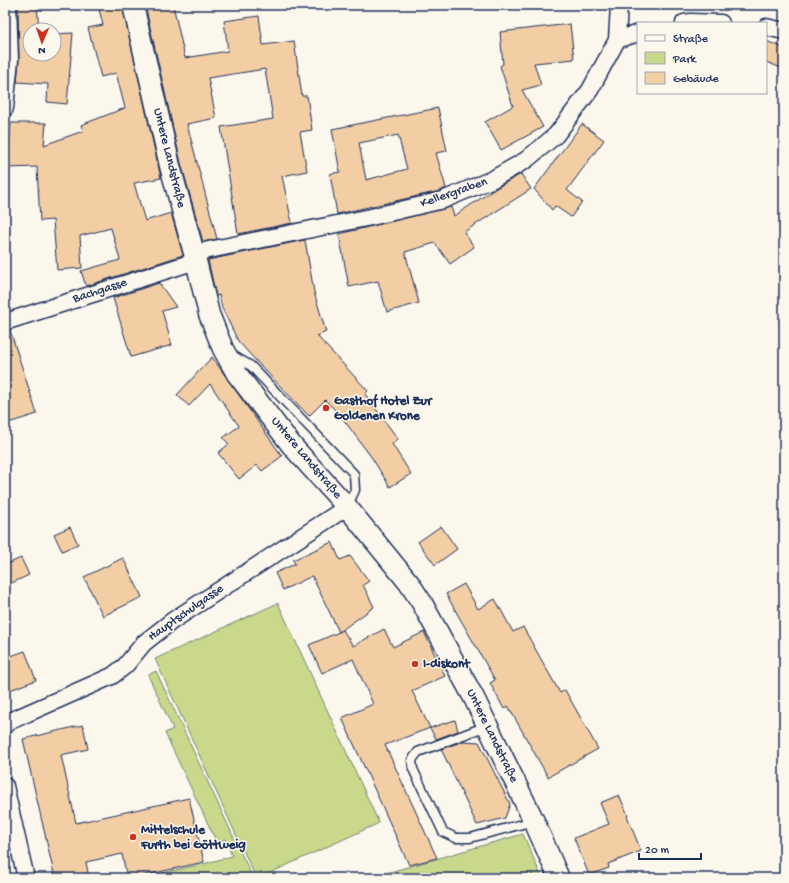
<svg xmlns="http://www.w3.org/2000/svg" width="789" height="883" viewBox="0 0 789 883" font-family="'Gochi Hand',sans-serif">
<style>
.green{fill:#cad88c;stroke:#728475}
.building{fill:#f3cea4;stroke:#1b2f5e;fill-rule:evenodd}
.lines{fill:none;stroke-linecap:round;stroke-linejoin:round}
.service-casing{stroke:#1b2f5e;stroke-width:11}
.minor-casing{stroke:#1b2f5e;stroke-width:19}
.tertiary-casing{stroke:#1b2f5e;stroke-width:23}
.path{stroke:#1b2f5e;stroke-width:2.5;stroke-dasharray:1 3;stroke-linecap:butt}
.service{stroke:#fbf7ec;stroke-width:8}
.minor{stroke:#fbf7ec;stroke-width:16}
.tertiary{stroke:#fbf7ec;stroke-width:20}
.poi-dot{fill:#c8321e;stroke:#fbf7ec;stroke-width:1.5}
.labels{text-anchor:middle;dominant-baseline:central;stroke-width:3;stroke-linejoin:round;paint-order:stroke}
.street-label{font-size:13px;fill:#1b2f5e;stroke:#fbf7ec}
.poi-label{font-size:13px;font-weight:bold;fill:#1b2f5e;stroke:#fbf7ec;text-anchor:start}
</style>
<rect width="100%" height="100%" fill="#fbf7ec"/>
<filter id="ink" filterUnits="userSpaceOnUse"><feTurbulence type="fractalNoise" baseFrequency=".025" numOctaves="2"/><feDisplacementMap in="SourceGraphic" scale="8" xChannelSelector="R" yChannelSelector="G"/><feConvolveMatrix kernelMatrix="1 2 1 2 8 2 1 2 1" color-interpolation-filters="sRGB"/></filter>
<g filter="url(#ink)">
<path class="green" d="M 278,603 L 379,823 L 259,878 L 256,878 L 155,659 Z
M 156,671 L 241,853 L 253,878 L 140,878 L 203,864 L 232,856 L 225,839 L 217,843 L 165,733 L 173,729 L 148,675 Z
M 523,834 L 542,878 L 369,878 Z"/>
<path class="building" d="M 18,5 L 37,5 L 39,30 L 30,30 L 30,54 L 54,54 L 54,34 L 73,33 L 67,104 L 47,102 L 48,84 L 17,82 L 19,60 Z
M 98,5 L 122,5 L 161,178 L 134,183 L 145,221 L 171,213 L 183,255 L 86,286 L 81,271 L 120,260 L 111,228 L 80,236 L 82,268 L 57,270 L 53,220 L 40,221 L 37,167 L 7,168 L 11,123 L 46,123 L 44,145 L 83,131 L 81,125 L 125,108 L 116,73 L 101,77 L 88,28 L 103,25 Z
M 145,5 L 173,5 L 185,58 L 228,51 L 224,21 L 259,16 L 263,45 L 294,41 L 302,96 L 307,96 L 312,130 L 300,132 L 307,171 L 282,176 L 292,223 L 238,234 L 221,127 L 273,119 L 265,69 L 208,78 L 216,118 L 187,124 L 217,239 L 203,242 L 181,163 Z
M 570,24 L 574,59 L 534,63 L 541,85 L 522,90 L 543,127 L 501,150 L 485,122 L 513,106 L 500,66 L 503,64 L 500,32 Z
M 766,41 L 784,48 L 784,69 L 766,62 Z
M 438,108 L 447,151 L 436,153 L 446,188 L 440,191 L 337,214 L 330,174 L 340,172 L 332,129 ZM 398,135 L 407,169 L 366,180 L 359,143 Z
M 582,124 L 604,140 L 567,190 L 582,202 L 571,217 L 555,206 L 552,210 L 534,189 Z
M 521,174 L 531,189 L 464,232 L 474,247 L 450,264 L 435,243 L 405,252 L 419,303 L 387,312 L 378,281 L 349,287 L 339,234 L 451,207 L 454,216 L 498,187 Z
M 305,240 L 314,292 L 326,332 L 317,336 L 368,391 L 365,394 L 398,439 L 392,444 L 411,474 L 390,487 L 372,458 L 340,415 L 325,400 L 309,416 L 257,362 L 238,341 L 222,308 L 219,295 L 216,296 L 208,260 Z
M 159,283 L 176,307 L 162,311 L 172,345 L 131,357 L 113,298 Z
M 10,330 L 37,414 L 5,424 L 5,331 Z
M 212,357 L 282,456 L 262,471 L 257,465 L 239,479 L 218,453 L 229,444 L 223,438 L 239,426 L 210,384 L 189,406 L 177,395 Z
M 441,526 L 457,549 L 435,565 L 418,542 Z
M 70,527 L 78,544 L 62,551 L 54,534 Z
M 332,542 L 340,560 L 350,556 L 369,581 L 363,585 L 374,607 L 339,632 L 343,630 L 353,646 L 384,629 L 393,647 L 424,632 L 445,676 L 412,691 L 430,728 L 385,745 L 437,858 L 409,865 L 342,718 L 373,704 L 353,659 L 322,673 L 309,645 L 339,632 L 312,576 L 283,590 L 275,573 L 295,564 L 293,560 Z
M 21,558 L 29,575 L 5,586 L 5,565 Z
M 123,558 L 142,597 L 103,616 L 84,577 Z
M 464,584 L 478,609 L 495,599 L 513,632 L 523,627 L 560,693 L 565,690 L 598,749 L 548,777 L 508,706 L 504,709 L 490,683 L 495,680 L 446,594 Z
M 25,651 L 36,680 L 5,692 L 5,658 Z
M 455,720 L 458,731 L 436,739 L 430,728 Z
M 83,725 L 88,749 L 61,755 L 76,823 L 189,798 L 204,862 L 132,878 L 127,878 L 122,854 L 86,862 L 89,878 L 55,878 L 23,739 Z
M 464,741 L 479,742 L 510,804 L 505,818 L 477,825 L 441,749 Z
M 619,795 L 628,815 L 627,816 L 641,851 L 608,864 L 609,868 L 589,875 L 574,838 L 609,824 L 600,803 Z"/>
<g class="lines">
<defs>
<path id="service" d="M 232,355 L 251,366 L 354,474 L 355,490 L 347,507
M 487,726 L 418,752 L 412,760 L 413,769 L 443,832 L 456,838 L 470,838 L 534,821"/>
<path id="minor" d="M 684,23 L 691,22 L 721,23
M 766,27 L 784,31
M 617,40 L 638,33
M 5,108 L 10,60 L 8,5
M 194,253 L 371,217 L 443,200 L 493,179 L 526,160 L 556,135 L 590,90 L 617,40 L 619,5
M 5,322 L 196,261
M 5,726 L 10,721 L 112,676 L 125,666 L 144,643 L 172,621 L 347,507
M 5,786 L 26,878"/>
<path id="tertiary" d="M 133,5 L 170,166 L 194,253 L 209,314 L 223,349 L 237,374 L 293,447 L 347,507 L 409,583 L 422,603 L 474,698 L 534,821 L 559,878"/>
</defs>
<use href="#service" class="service-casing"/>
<use href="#minor" class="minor-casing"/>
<use href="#tertiary" class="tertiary-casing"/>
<path class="path" d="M 516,878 L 535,873"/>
<use href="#service" class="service"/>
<use href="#minor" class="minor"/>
<use href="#tertiary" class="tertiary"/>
</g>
</g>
<g class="poi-dot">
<circle cx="326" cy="408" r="4"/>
<circle cx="415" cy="664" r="4"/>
<circle cx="133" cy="837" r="4"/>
</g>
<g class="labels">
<g class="street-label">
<text transform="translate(169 158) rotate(76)">Untere Landstraße</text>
<text transform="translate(454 193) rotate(-19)">Kellergraben</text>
<text transform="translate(100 291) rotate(-18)">Bachgasse</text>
<text transform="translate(306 458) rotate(50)">Untere Landstraße</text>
<text transform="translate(186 613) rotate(-35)">Hauptschulgasse</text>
<text transform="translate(492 736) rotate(64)">Untere Landstraße</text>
</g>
<g class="poi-label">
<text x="334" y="401">Gasthof Hotel Zur<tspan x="334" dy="15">Goldenen Krone</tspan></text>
<text x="423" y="664">I-diskont</text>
<text x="141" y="830">Mittelschule<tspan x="141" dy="15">Furth bei Göttweig</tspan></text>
</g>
</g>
<rect width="789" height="883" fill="none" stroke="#fbf7ec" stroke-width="20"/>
<rect x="10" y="10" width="769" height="863" fill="none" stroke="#1b2f5e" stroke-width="1.5" filter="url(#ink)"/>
<rect x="637" y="22" width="130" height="72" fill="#fbf7ec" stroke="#a1a7b3"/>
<rect x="645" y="35" width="20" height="6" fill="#fbf7ec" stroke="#a1a7b3"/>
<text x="673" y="42" font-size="12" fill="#1b2f5e">Straße</text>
<rect x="645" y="52" width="20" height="12" fill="#cad88c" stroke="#a1a7b3"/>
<text x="673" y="62" font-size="12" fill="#1b2f5e">Park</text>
<rect x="645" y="72" width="20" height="12" fill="#f3cea4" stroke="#a1a7b3"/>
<text x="673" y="82" font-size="12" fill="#1b2f5e">Gebäude</text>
<g transform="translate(42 42) rotate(182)"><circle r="19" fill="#fbf7ec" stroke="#a1a7b3"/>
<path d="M0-3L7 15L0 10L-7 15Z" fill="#c8321e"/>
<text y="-6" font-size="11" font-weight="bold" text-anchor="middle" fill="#1b2f5e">N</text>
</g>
<path d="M639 853v6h62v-6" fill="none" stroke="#1b2f5e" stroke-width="2"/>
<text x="645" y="853" font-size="12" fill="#1b2f5e" stroke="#fbf7ec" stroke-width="3" paint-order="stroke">20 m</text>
</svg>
